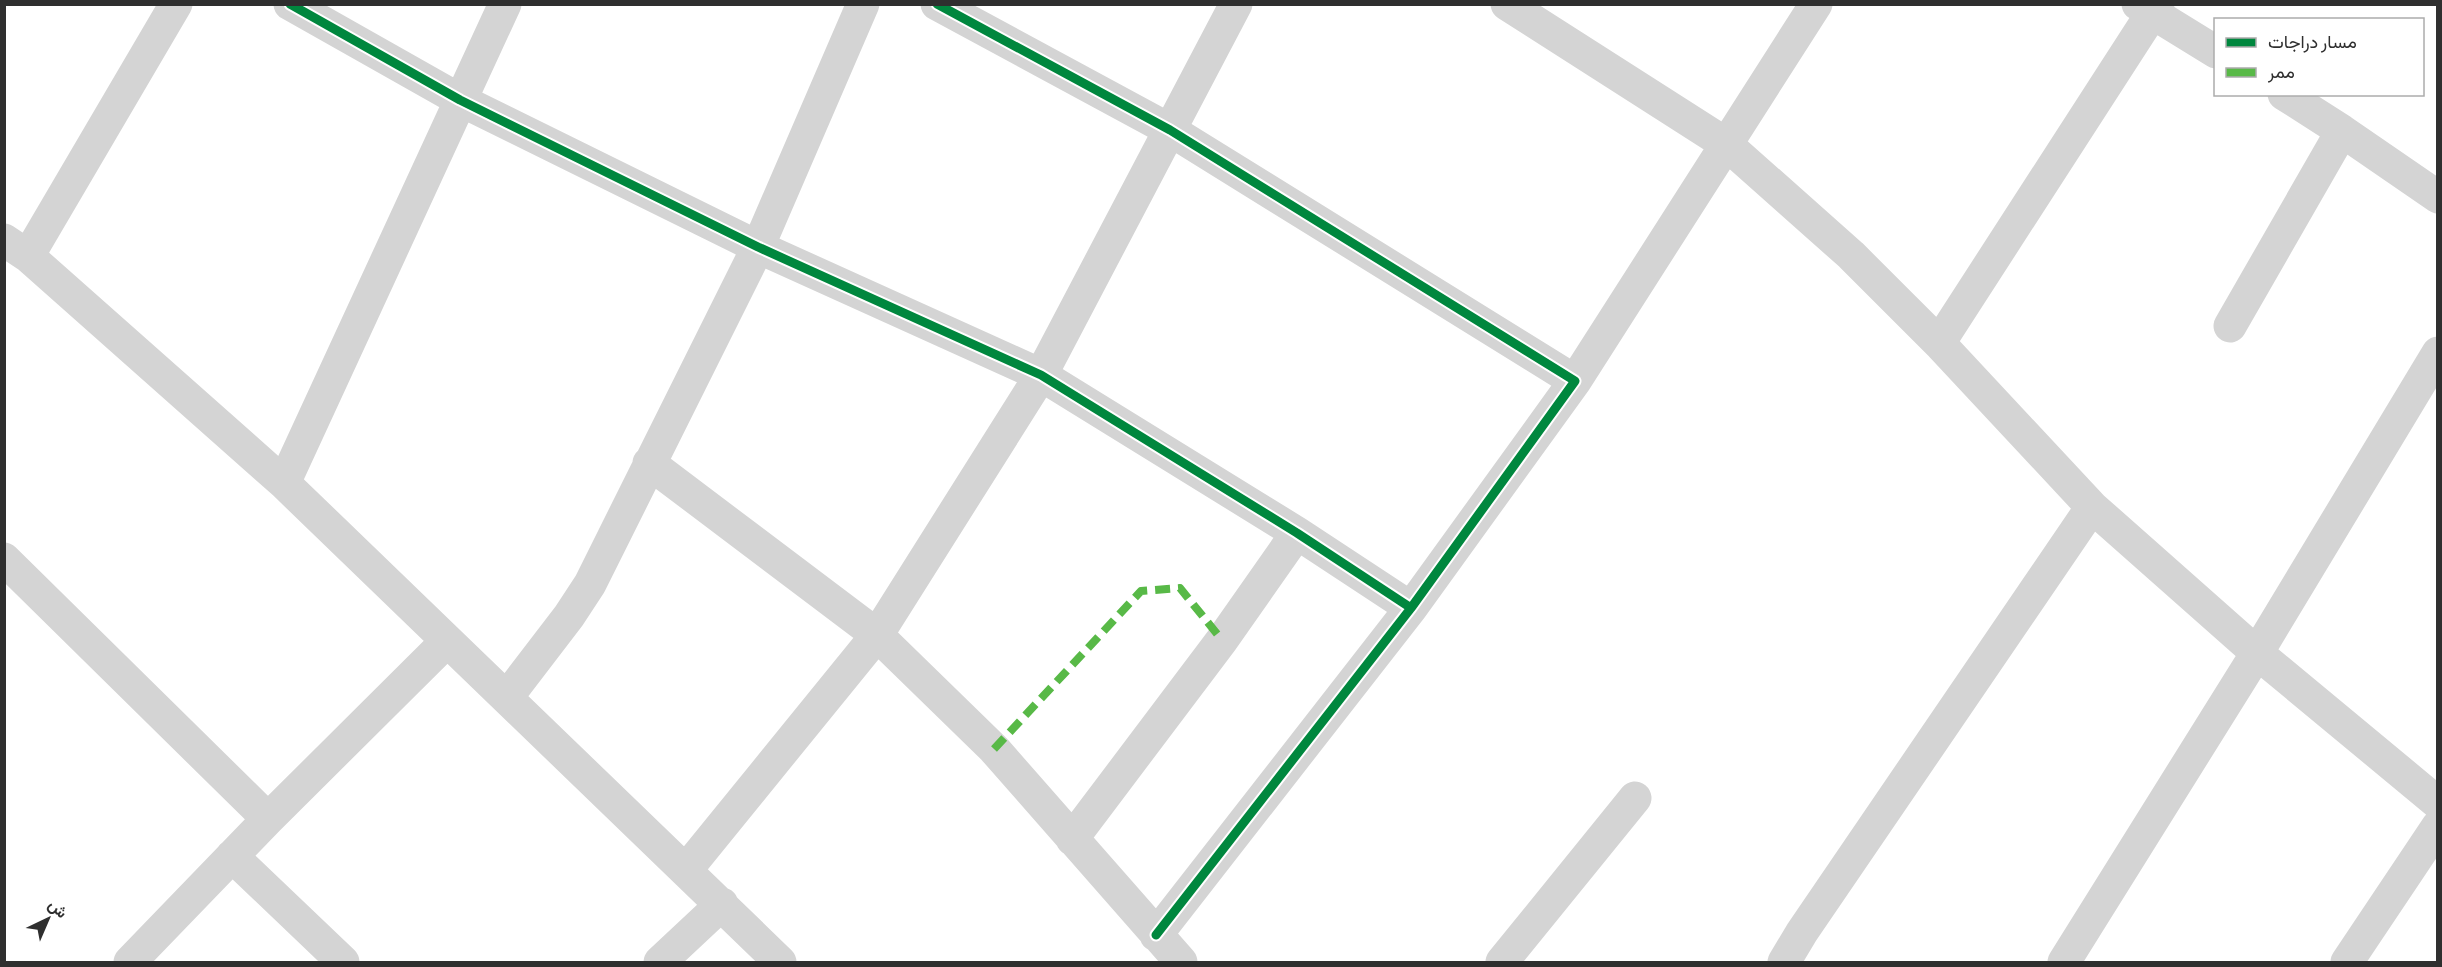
<svg xmlns="http://www.w3.org/2000/svg" width="2442" height="967" viewBox="0 0 2442 967" font-family="'Sofia Sans Condensed',Vazirmatn,sans-serif">
<style>
.lines{fill:none;stroke-linecap:round;stroke-linejoin:round}
.street{stroke:#d4d4d4;stroke-width:33}
.quiet{stroke:#58b947;stroke-width:8;stroke-dasharray:15 8;stroke-linecap:butt}
.cycleway-casing{stroke:#fff;stroke-width:13}
.cycleway{stroke:#00873e;stroke-width:9}
</style>
<rect width="100%" height="100%" fill="#fff"/>
<g class="lines">
<path class="street" d="M 290,4 L 460,100 L 758,247 L 1041,375 L 1297,533 L 1411,608
M 937,4 L 1170,130 L 1575,381 L 1411,608 L 1156,935
M 1507,4 L 1726,144 L 1851,255 L 1939,343 L 2092,507 L 2257,653 L 2438,803
M 2138,4 L 2216,52
M 2284,94 L 2342,131 L 2438,197
M 4,240 L 28,256 L 284,483 L 780,962
M 28,256 L 176,4
M 2230,326 L 2342,131
M 1939,343 L 2158,4
M 1575,381 L 1816,4
M 649,463 L 877,635 L 994,749 L 1181,962
M 284,483 L 505,4
M 4,559 L 268,819
M 507,697 L 569,616 L 590,584 L 758,247 L 863,4
M 1072,839 L 1222,640 L 1297,533
M 232,856 L 343,962
M 686,870 L 877,635 L 1041,375 L 1236,4
M 130,962 L 268,819 L 447,641
M 660,962 L 722,904
M 1502,962 L 1635,798
M 1784,962 L 1802,932 L 2092,507
M 2064,962 L 2257,653 L 2438,353
M 2347,962 L 2438,826"/>
<path class="quiet" d="M 994,749 L 1141,591 L 1180,588 L 1222,640"/>
<defs>
<path id="cycleway" d="M 290,4 L 460,100 L 758,247 L 1041,375 L 1297,533 L 1411,608
M 937,4 L 1170,130 L 1575,381 L 1411,608 L 1156,935"/>
</defs>
<use href="#cycleway" class="cycleway-casing"/>
<use href="#cycleway" class="cycleway"/>
</g>
<rect width="2442" height="967" fill="none" stroke="#2f2f2f" stroke-width="12"/>
<rect x="2214" y="18" width="210" height="78" fill="#ffffff" stroke="#acacac" stroke-width="1.5"/>
<rect x="2226" y="38" width="30" height="9" fill="#00873e" stroke="#acacac" stroke-width="1.5"/>
<text x="2268" y="48" font-size="18" fill="#2f2f2f">مسار دراجات</text>
<rect x="2226" y="68" width="30" height="9" fill="#58b947" stroke="#acacac" stroke-width="1.5"/>
<text x="2268" y="78" font-size="18" fill="#2f2f2f">ممر</text>
<g transform="translate(48 919) rotate(44)" stroke="#ffffff" stroke-width="4.5" paint-order="stroke">
<path d="M0-4.5L10 22L0 15L-10 22Z" fill="#2f2f2f"/>
<text y="-9" font-size="16" font-weight="bold" text-anchor="middle" fill="#2f2f2f">ش</text>
</g>
</svg>
